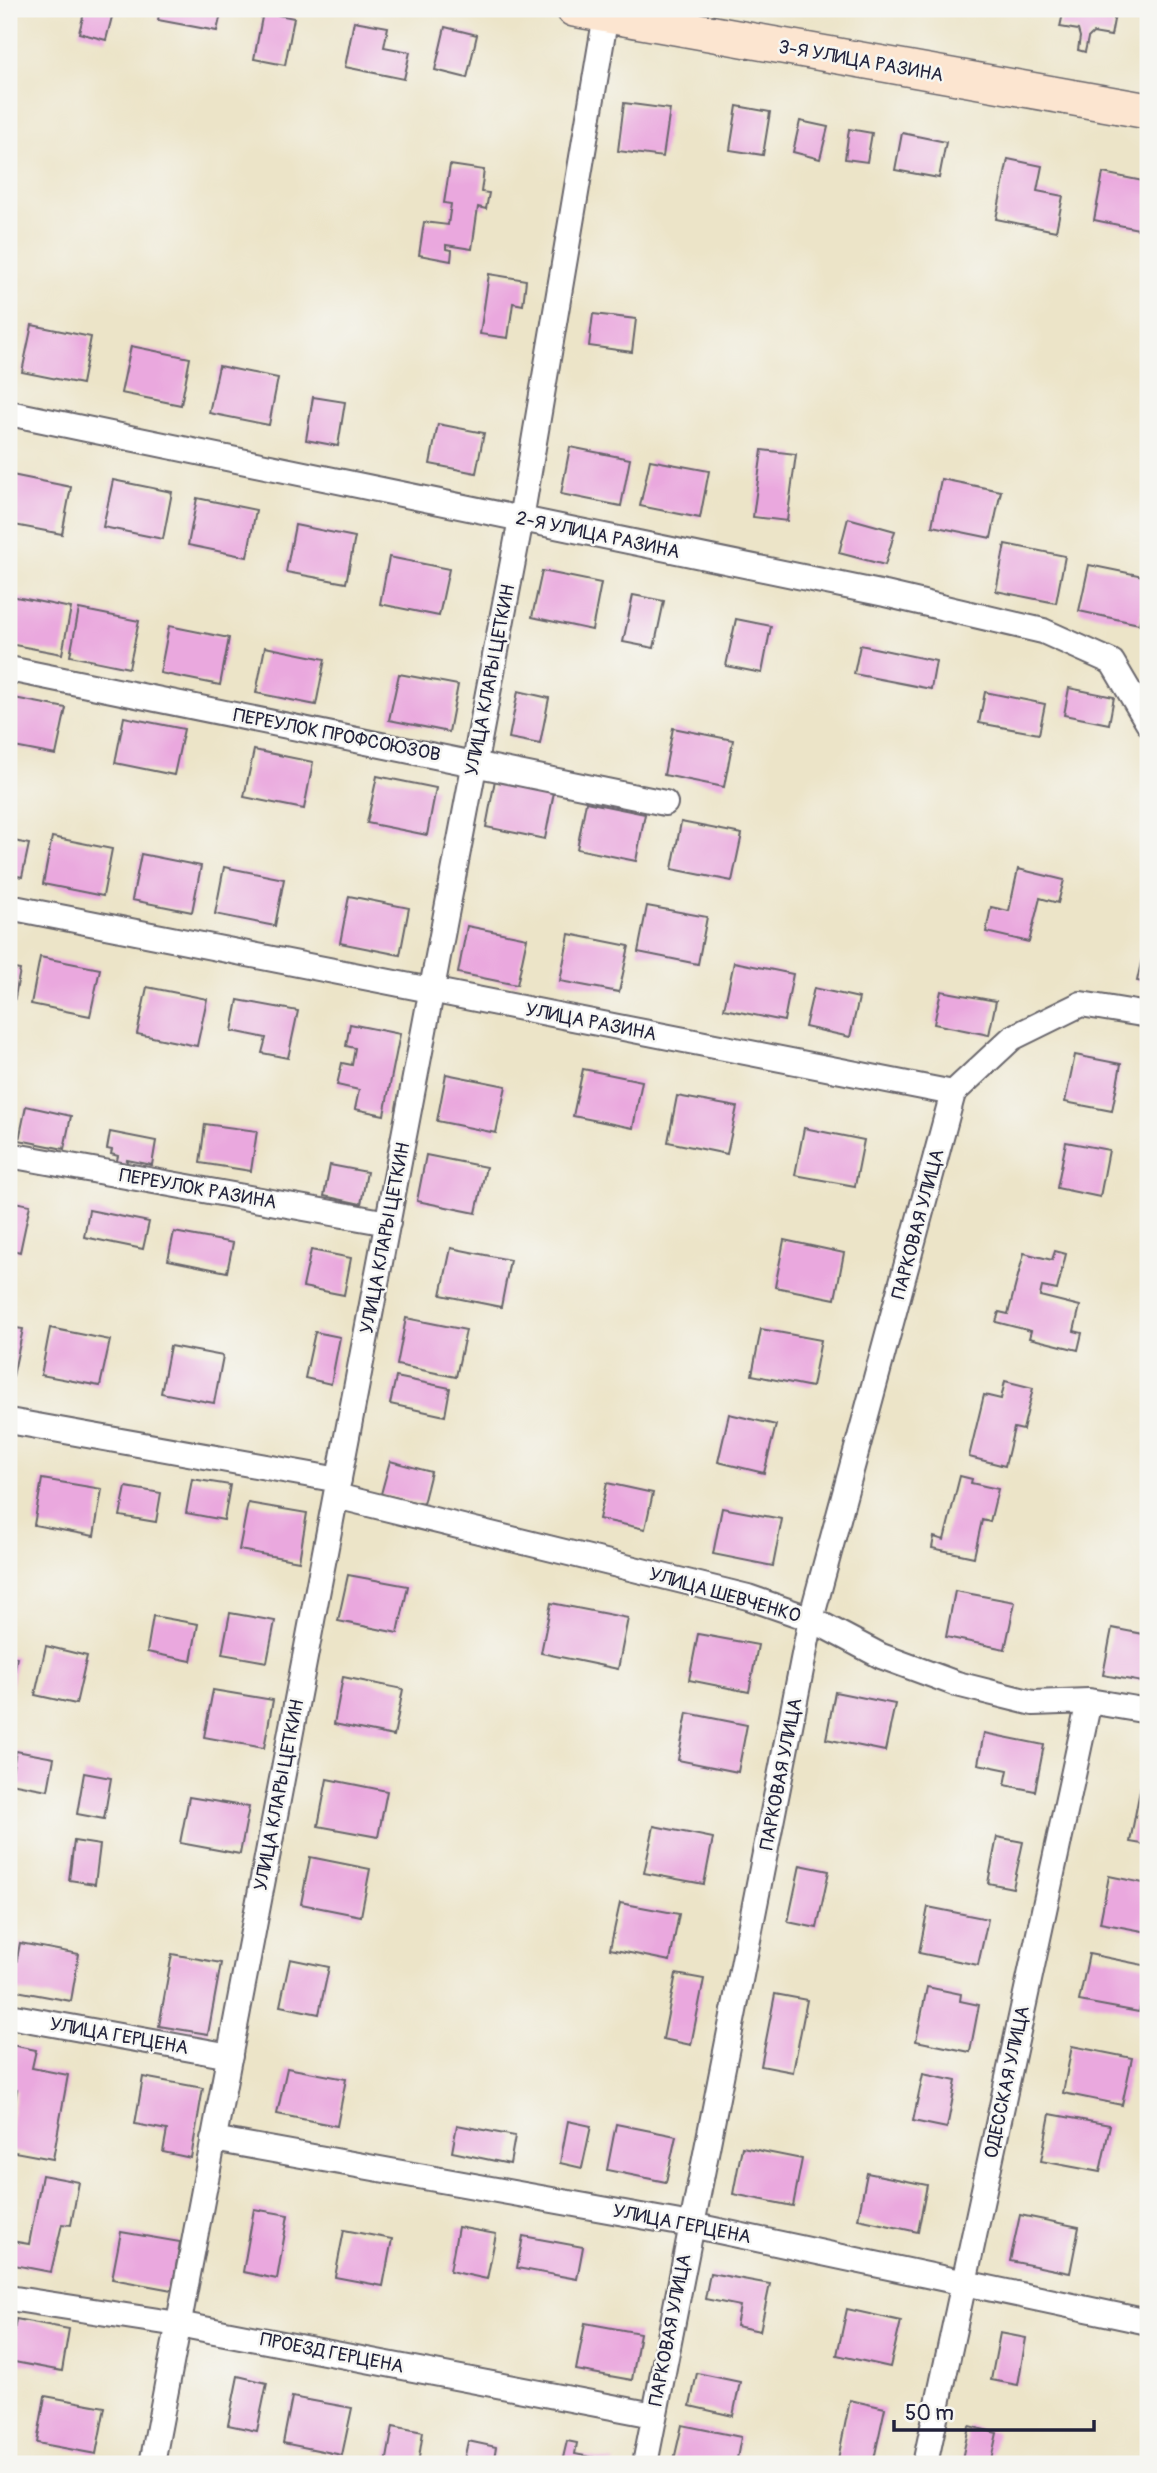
<svg xmlns="http://www.w3.org/2000/svg" width="1157" height="2473" viewBox="0 0 1157 2473" font-family="Pangolin,sans-serif">
<style>
.building{fill:#eaa8de}
.lines{fill:none;stroke-linecap:round;stroke-linejoin:round}
.street-casing{stroke:#69666c;stroke-width:28}
.secondary-casing{stroke:#69666c;stroke-width:38}
.street{stroke:#fff;stroke-width:24}
.secondary{stroke:#fce5d0;stroke-width:35}
.labels{text-anchor:middle;dominant-baseline:central;stroke-width:5;stroke-linejoin:round;paint-order:stroke}
.street-label{font-size:19px;fill:#22223b;stroke:#f6f6f2}
</style>
<rect width="100%" height="100%" fill="#f6f6f2"/>
<filter id="ink" filterUnits="userSpaceOnUse"><feTurbulence type="fractalNoise" baseFrequency=".0143" numOctaves="2"/><feDisplacementMap in="SourceGraphic" scale="14" xChannelSelector="R" yChannelSelector="G"/><feConvolveMatrix kernelMatrix="1 2 1 2 8 2 1 2 1" color-interpolation-filters="sRGB"/></filter>
<filter id="wash" filterUnits="userSpaceOnUse"><feTurbulence type="fractalNoise" baseFrequency=".00686" numOctaves="4" result="noise"/><feDisplacementMap in="SourceGraphic" scale="28" xChannelSelector="R" yChannelSelector="G"/><feGaussianBlur stdDeviation="1.57" result="paint"/><feColorMatrix in="noise" values="0 0 0 0 0 0 0 0 0 0 0 0 0 0 0 0 0 1.4 0 .05"/><feComposite in="paint" operator="in"/></filter>
<g filter="url(#wash)">
<rect width="100%" height="100%" fill="#ece4c8"/>
<g id="blocks">
<path class="building" d="M 85,9 L 114,9 L 106,40 L 79,33 Z
M 160,9 L 222,9 L 217,31 L 158,20 Z
M 1064,9 L 1116,9 L 1111,36 L 1093,33 L 1088,38 L 1085,52 L 1078,50 L 1080,37 L 1078,30 L 1060,27 Z
M 263,12 L 294,18 L 285,65 L 254,59 Z
M 354,21 L 388,27 L 384,47 L 410,52 L 404,79 L 345,67 Z
M 445,27 L 477,35 L 467,78 L 435,70 Z
M 624,103 L 670,109 L 663,157 L 618,151 Z
M 737,106 L 770,112 L 763,155 L 730,150 Z
M 800,121 L 828,127 L 820,159 L 793,152 Z
M 849,129 L 872,133 L 867,162 L 845,159 Z
M 902,133 L 946,142 L 939,178 L 895,170 Z
M 1008,159 L 1042,166 L 1037,191 L 1063,196 L 1056,231 L 996,219 Z
M 450,165 L 484,170 L 481,192 L 489,193 L 486,209 L 478,207 L 472,249 L 446,245 L 446,249 L 452,250 L 451,261 L 419,255 L 424,222 L 448,225 L 451,204 L 444,203 Z
M 1103,173 L 1148,182 L 1148,231 L 1094,220 Z
M 489,274 L 526,280 L 523,305 L 513,303 L 508,338 L 480,334 Z
M 593,314 L 636,319 L 632,352 L 589,346 Z
M 32,325 L 91,337 L 82,384 L 22,372 Z
M 131,346 L 190,358 L 181,405 L 121,393 Z
M 219,366 L 278,378 L 269,425 L 209,413 Z
M 313,397 L 345,402 L 338,446 L 306,440 Z
M 438,424 L 484,433 L 476,473 L 430,464 Z
M 570,447 L 630,459 L 621,506 L 561,494 Z
M 762,450 L 796,454 L 787,521 L 753,517 Z
M 650,460 L 709,471 L 700,518 L 640,506 Z
M 12,475 L 71,487 L 62,534 L 9,524 L 9,490 Z
M 941,479 L 1001,491 L 991,538 L 932,526 Z
M 113,480 L 172,492 L 163,539 L 103,527 Z
M 197,498 L 256,510 L 247,557 L 188,545 Z
M 848,518 L 895,531 L 885,565 L 839,553 Z
M 295,525 L 355,537 L 346,583 L 286,572 Z
M 1005,544 L 1065,556 L 1056,603 L 996,591 Z
M 389,557 L 449,569 L 439,616 L 380,604 Z
M 1089,565 L 1148,577 L 1139,624 L 1079,611 Z
M 542,571 L 601,583 L 592,630 L 532,617 Z
M 633,595 L 664,601 L 654,648 L 623,642 Z
M 11,596 L 71,608 L 62,654 L 9,644 L 9,608 Z
M 79,609 L 139,621 L 129,668 L 70,656 Z
M 736,619 L 771,626 L 762,673 L 726,666 Z
M 169,626 L 229,638 L 220,685 L 160,673 Z
M 860,645 L 936,661 L 931,689 L 854,674 Z
M 265,647 L 325,659 L 316,705 L 256,693 Z
M 399,674 L 458,685 L 449,732 L 389,720 Z
M 1069,688 L 1114,697 L 1109,724 L 1064,715 Z
M 518,691 L 549,698 L 540,744 L 509,738 Z
M 985,692 L 1045,704 L 1039,734 L 979,723 Z
M 9,697 L 66,708 L 56,755 L 9,746 Z
M 124,717 L 184,729 L 174,775 L 115,763 Z
M 673,728 L 733,740 L 724,787 L 664,775 Z
M 254,750 L 313,762 L 304,809 L 244,797 Z
M 377,776 L 436,788 L 427,835 L 367,823 Z
M 495,780 L 554,792 L 545,839 L 486,827 Z
M 586,802 L 645,814 L 636,861 L 577,849 Z
M 681,822 L 742,834 L 732,881 L 672,869 Z
M 52,837 L 112,849 L 103,896 L 43,884 Z
M 9,840 L 29,844 L 22,877 L 9,874 Z
M 141,854 L 201,866 L 192,912 L 132,900 Z
M 224,867 L 284,879 L 275,926 L 215,914 Z
M 1018,869 L 1064,880 L 1058,903 L 1040,898 L 1029,942 L 986,932 L 991,907 L 1009,911 Z
M 349,896 L 409,908 L 400,955 L 340,943 Z
M 647,906 L 707,917 L 698,964 L 638,952 Z
M 467,926 L 527,938 L 517,985 L 458,973 Z
M 569,934 L 629,946 L 619,992 L 560,981 Z
M 1144,949 L 1148,950 L 1148,983 L 1137,981 Z
M 40,957 L 100,969 L 90,1016 L 31,1004 Z
M 734,962 L 793,974 L 784,1021 L 724,1009 Z
M 9,968 L 20,970 L 10,1024 L 9,1024 Z
M 147,987 L 207,999 L 197,1046 L 137,1034 Z
M 814,988 L 859,998 L 850,1037 L 805,1027 Z
M 941,991 L 996,1001 L 989,1035 L 934,1024 Z
M 238,1000 L 298,1011 L 288,1058 L 262,1053 L 266,1038 L 232,1031 Z
M 350,1024 L 400,1034 L 384,1115 L 355,1109 L 359,1090 L 337,1085 L 342,1063 L 352,1065 L 355,1048 L 346,1046 Z
M 1075,1055 L 1121,1064 L 1112,1111 L 1065,1102 Z
M 583,1069 L 642,1081 L 633,1128 L 573,1116 Z
M 446,1074 L 506,1086 L 496,1133 L 437,1121 Z
M 677,1096 L 737,1107 L 727,1154 L 668,1142 Z
M 26,1106 L 71,1116 L 64,1149 L 19,1140 Z
M 205,1124 L 257,1131 L 251,1171 L 200,1163 Z
M 804,1128 L 864,1140 L 855,1186 L 795,1175 Z
M 110,1132 L 156,1141 L 152,1165 L 127,1160 L 125,1171 L 115,1169 L 118,1156 L 111,1154 L 112,1150 L 107,1149 Z
M 1066,1142 L 1109,1150 L 1100,1197 L 1057,1188 Z
M 426,1155 L 486,1167 L 476,1213 L 417,1201 Z
M 330,1165 L 367,1172 L 361,1204 L 324,1196 Z
M 9,1201 L 30,1205 L 20,1252 L 9,1249 Z
M 89,1210 L 149,1222 L 143,1249 L 84,1237 Z
M 174,1232 L 233,1243 L 227,1272 L 168,1260 Z
M 784,1240 L 844,1253 L 835,1299 L 775,1287 Z
M 451,1248 L 510,1260 L 501,1307 L 441,1295 Z
M 311,1250 L 351,1258 L 344,1295 L 303,1287 Z
M 1055,1251 L 1066,1254 L 1057,1290 L 1042,1287 L 1040,1296 L 1080,1306 L 1074,1331 L 1082,1333 L 1078,1350 L 1029,1338 L 1031,1331 L 996,1322 L 999,1312 L 1008,1314 L 1024,1253 L 1052,1260 Z
M 406,1318 L 466,1330 L 456,1377 L 397,1365 Z
M 9,1327 L 23,1329 L 13,1376 L 9,1375 Z
M 50,1328 L 110,1340 L 100,1386 L 41,1375 Z
M 761,1329 L 821,1340 L 812,1387 L 752,1375 Z
M 315,1332 L 340,1337 L 331,1384 L 305,1378 Z
M 170,1346 L 223,1356 L 214,1403 L 161,1393 Z
M 396,1377 L 450,1388 L 445,1416 L 390,1404 Z
M 1005,1381 L 1033,1388 L 1023,1430 L 1014,1428 L 1005,1466 L 969,1457 L 984,1395 L 1001,1399 Z
M 729,1414 L 776,1425 L 764,1473 L 718,1462 Z
M 390,1461 L 431,1472 L 423,1504 L 381,1494 Z
M 960,1476 L 972,1479 L 971,1483 L 998,1489 L 990,1522 L 982,1520 L 974,1557 L 932,1548 L 934,1537 L 944,1540 Z
M 42,1479 L 102,1489 L 94,1536 L 34,1525 Z
M 192,1479 L 230,1485 L 224,1520 L 186,1513 Z
M 607,1483 L 653,1493 L 645,1529 L 599,1519 Z
M 126,1487 L 161,1493 L 156,1522 L 120,1516 Z
M 248,1503 L 307,1513 L 299,1561 L 239,1550 Z
M 722,1508 L 782,1519 L 773,1566 L 713,1554 Z
M 348,1575 L 408,1586 L 398,1633 L 338,1621 Z
M 955,1591 L 1015,1602 L 1005,1649 L 946,1637 Z
M 551,1603 L 628,1618 L 618,1669 L 541,1653 Z
M 230,1613 L 275,1621 L 267,1662 L 222,1654 Z
M 153,1616 L 198,1624 L 191,1661 L 147,1652 Z
M 1112,1628 L 1148,1635 L 1148,1683 L 1103,1675 Z
M 698,1634 L 758,1645 L 749,1692 L 689,1680 Z
M 46,1646 L 87,1656 L 76,1704 L 35,1695 Z
M 9,1656 L 17,1657 L 10,1697 L 9,1697 Z
M 343,1677 L 403,1689 L 394,1736 L 334,1724 Z
M 213,1690 L 273,1700 L 264,1748 L 204,1737 Z
M 835,1692 L 895,1704 L 885,1751 L 826,1739 Z
M 687,1713 L 747,1725 L 738,1772 L 678,1760 Z
M 984,1733 L 1044,1745 L 1035,1791 L 1005,1785 L 1008,1770 L 978,1764 Z
M 16,1751 L 54,1758 L 48,1790 L 10,1783 Z
M 84,1773 L 111,1778 L 104,1819 L 77,1814 Z
M 327,1779 L 387,1791 L 378,1837 L 318,1826 Z
M 1142,1780 L 1148,1781 L 1148,1845 L 1130,1842 Z
M 189,1797 L 249,1807 L 240,1854 L 180,1843 Z
M 654,1826 L 713,1838 L 704,1884 L 644,1873 Z
M 997,1837 L 1023,1842 L 1013,1888 L 988,1883 Z
M 74,1841 L 100,1845 L 95,1884 L 69,1880 Z
M 310,1857 L 370,1869 L 361,1916 L 301,1904 Z
M 800,1865 L 829,1871 L 817,1928 L 788,1922 Z
M 1109,1876 L 1148,1884 L 1148,1932 L 1100,1923 Z
M 620,1903 L 679,1914 L 670,1961 L 610,1949 Z
M 928,1907 L 988,1919 L 978,1965 L 919,1953 Z
M 20,1943 L 79,1954 L 71,2001 L 11,1990 Z
M 172,1954 L 221,1963 L 208,2034 L 159,2026 Z
M 1089,1954 L 1148,1966 L 1139,2012 L 1079,2001 Z
M 290,1959 L 329,1967 L 319,2014 L 280,2006 Z
M 676,1974 L 704,1979 L 691,2045 L 663,2039 Z
M 927,1987 L 961,1994 L 960,2001 L 979,2005 L 970,2052 L 916,2041 Z
M 775,1994 L 807,2000 L 793,2072 L 761,2066 Z
M 11,2045 L 36,2050 L 32,2068 L 68,2075 L 53,2159 L 9,2151 L 9,2136 L 17,2090 L 9,2088 Z
M 1072,2046 L 1132,2058 L 1122,2105 L 1063,2093 Z
M 287,2068 L 346,2079 L 337,2126 L 277,2114 Z
M 923,2074 L 956,2081 L 947,2128 L 913,2121 Z
M 143,2077 L 203,2088 L 191,2158 L 163,2152 L 167,2130 L 135,2124 Z
M 1050,2114 L 1110,2125 L 1100,2172 L 1041,2161 Z
M 568,2121 L 591,2126 L 582,2168 L 560,2163 Z
M 616,2124 L 676,2136 L 666,2182 L 607,2170 Z
M 457,2125 L 515,2136 L 510,2164 L 452,2152 Z
M 742,2147 L 802,2159 L 793,2206 L 733,2194 Z
M 867,2173 L 927,2185 L 918,2232 L 858,2219 Z
M 42,2175 L 79,2182 L 71,2225 L 62,2224 L 51,2272 L 9,2264 L 11,2241 L 29,2244 Z
M 254,2209 L 288,2215 L 277,2279 L 243,2272 Z
M 1020,2215 L 1079,2227 L 1070,2273 L 1010,2261 Z
M 458,2227 L 496,2234 L 487,2279 L 450,2271 Z
M 344,2230 L 392,2239 L 383,2286 L 335,2277 Z
M 121,2232 L 180,2242 L 172,2290 L 112,2279 Z
M 523,2236 L 583,2247 L 577,2279 L 517,2268 Z
M 710,2273 L 770,2284 L 760,2331 L 736,2326 L 740,2306 L 705,2299 Z
M 847,2309 L 901,2321 L 890,2367 L 837,2355 Z
M 16,2319 L 69,2329 L 62,2371 L 9,2361 Z
M 585,2323 L 640,2333 L 632,2380 L 576,2370 Z
M 1000,2333 L 1026,2338 L 1018,2385 L 991,2380 Z
M 697,2373 L 740,2382 L 733,2416 L 690,2406 Z
M 238,2376 L 267,2383 L 257,2431 L 228,2425 Z
M 45,2396 L 105,2407 L 96,2454 L 37,2443 Z
M 292,2397 L 352,2408 L 342,2455 L 283,2443 Z
M 850,2400 L 885,2408 L 873,2464 L 837,2464 Z
M 682,2425 L 741,2437 L 736,2464 L 673,2464 Z
M 393,2426 L 423,2432 L 418,2464 L 386,2464 Z
M 969,2426 L 997,2433 L 990,2464 L 961,2464 Z
M 468,2441 L 496,2447 L 493,2464 L 464,2460 Z
M 567,2441 L 577,2443 L 575,2454 L 615,2462 L 614,2464 L 562,2462 Z"/>
</g>
</g>
<g filter="url(#ink)">
<use href="#blocks" fill-opacity="0" stroke="#69666c" stroke-width="2"/>
<g class="lines">
<defs>
<path id="street" d="M 9,413 L 885,594 L 1043,631 L 1112,662 L 1148,723
M 9,669 L 665,803
M 9,907 L 953,1093 L 1012,1038 L 1081,1004 L 1148,1015
M 9,1155 L 388,1223
M 9,1421 L 339,1480
M 336,1496 L 748,1597 L 811,1619 L 881,1656 L 957,1684 L 1033,1703 L 1089,1701 L 1148,1711
M 9,2016 L 230,2056
M 213,2139 L 691,2225 L 1148,2322
M 9,2298 L 178,2324 L 654,2415
M 152,2464 L 521,519 L 607,9
M 645,2464 L 811,1619 L 953,1093
M 925,2464 L 1089,1701"/>
<path id="secondary" d="M 574,9 L 1148,111"/>
</defs>
<use href="#street" class="street-casing"/>
<use href="#secondary" class="secondary-casing"/>
<use href="#street" class="street"/>
<use href="#secondary" class="secondary"/>
</g>
</g>
<g class="labels">
<g class="street-label">
<text transform="translate(861 61) rotate(10)">3-Я УЛИЦА РАЗИНА</text>
<text transform="translate(598 535) rotate(12)">2-Я УЛИЦА РАЗИНА</text>
<text transform="translate(490 680) rotate(-79)">УЛИЦА КЛАРЫ ЦЕТКИН</text>
<text transform="translate(337 735) rotate(11)">ПЕРЕУЛОК ПРОФСОЮЗОВ</text>
<text transform="translate(591 1022) rotate(11)">УЛИЦА РАЗИНА</text>
<text transform="translate(198 1189) rotate(10)">ПЕРЕУЛОК РАЗИНА</text>
<text transform="translate(918 1224) rotate(-75)">ПАРКОВАЯ УЛИЦА</text>
<text transform="translate(385 1238) rotate(-79)">УЛИЦА КЛАРЫ ЦЕТКИН</text>
<text transform="translate(725 1595) rotate(16)">УЛИЦА ШЕВЧЕНКО</text>
<text transform="translate(781 1774) rotate(-79)">ПАРКОВАЯ УЛИЦА</text>
<text transform="translate(279 1795) rotate(-79)">УЛИЦА КЛАРЫ ЦЕТКИН</text>
<text transform="translate(119 2036) rotate(10)">УЛИЦА ГЕРЦЕНА</text>
<text transform="translate(1007 2082) rotate(-78)">ОДЕССКАЯ УЛИЦА</text>
<text transform="translate(682 2224) rotate(11)">УЛИЦА ГЕРЦЕНА</text>
<text transform="translate(670 2330) rotate(-79)">ПАРКОВАЯ УЛИЦА</text>
<text transform="translate(332 2353) rotate(11)">ПРОЕЗД ГЕРЦЕНА</text>
</g>
</g>
<rect width="1157" height="2473" fill="none" stroke="#f6f6f2" stroke-width="35"/>
<path d="M894 2420v10h200v-10" fill="none" stroke="#22223b" stroke-width="3.5"/>
<text x="905" y="2420" font-size="21" fill="#22223b" stroke="#f6f6f2" stroke-width="5" paint-order="stroke">50 m</text>
</svg>
